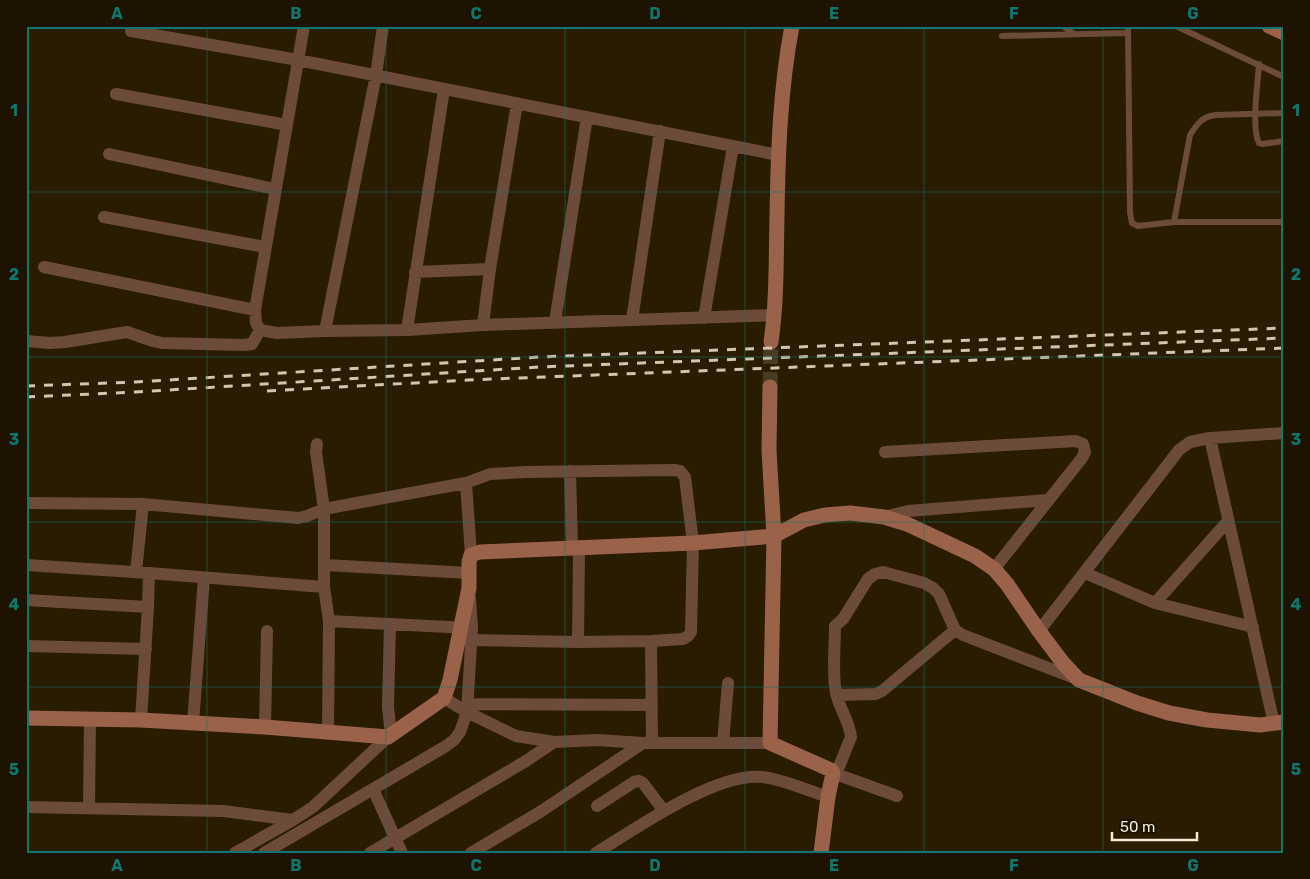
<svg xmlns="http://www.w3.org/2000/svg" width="1310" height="879" viewBox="0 0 1310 879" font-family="Rubik,sans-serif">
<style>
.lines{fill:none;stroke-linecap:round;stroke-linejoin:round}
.secondary-tunnel{stroke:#473b21;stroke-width:15;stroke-dasharray:15 8;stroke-linecap:butt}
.lane{stroke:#6d4b3a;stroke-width:6}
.street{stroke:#6d4b3a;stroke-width:12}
.secondary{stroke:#9a6349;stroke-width:15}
.rail{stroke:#d0c6b3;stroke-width:3;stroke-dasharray:9 9;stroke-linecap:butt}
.grid{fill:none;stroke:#0f766e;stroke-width:1;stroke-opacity:0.55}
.neatline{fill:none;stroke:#0f766e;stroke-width:2}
.grid-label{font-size:16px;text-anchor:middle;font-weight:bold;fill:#0f766e}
</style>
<rect width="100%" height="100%" fill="#291c00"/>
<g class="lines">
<path class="secondary-tunnel" d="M 770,387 L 771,342"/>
<path class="lane" d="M 1063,26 L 1074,34
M 1128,26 L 1130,213 L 1132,223 L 1138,226 L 1174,222 L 1284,222
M 1176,26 L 1284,77
M 1002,36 L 1127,33
M 1259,64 C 1258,82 1251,128 1259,143 L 1262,144 L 1284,141
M 1174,222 L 1190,135 C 1197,124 1202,117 1215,115 L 1284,113"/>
<path class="street" d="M 304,26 L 255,310 L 256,323 L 260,330 L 277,333 L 325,331 L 376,75 L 383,26
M 131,31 L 298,60 L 778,155
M 116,94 L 287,125
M 109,154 L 275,189
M 104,217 L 265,247
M 44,267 L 255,310
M 415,272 L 490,269
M 704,318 L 733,146
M 632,320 L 660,131
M 555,322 L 587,117
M 483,325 L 490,269 L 517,103
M 407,330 L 444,89
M 325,331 L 407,330 L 483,325 L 775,315
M 26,341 L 50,343 L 65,342 L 127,332 L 153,341 L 162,343 L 244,345 L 252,344 L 260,330
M 1210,438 L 1274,724
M 317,444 L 316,452 L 324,509 L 324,587 L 329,621 L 328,732
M 885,452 L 1076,441 L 1083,444 L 1085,452 L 1082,458 L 994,569
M 570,471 L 572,549
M 466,483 L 471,555
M 26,503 L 143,504 L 298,518 L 307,516 L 324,509 L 466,483 L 490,474 L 526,472 L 674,470 L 680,471 L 685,477 L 693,543 L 691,632 L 688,636 L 683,639 L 651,641 L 578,642 L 471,640
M 884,517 L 908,511 L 1047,500
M 26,565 L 149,573 L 324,587
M 325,565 L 469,573
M 136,572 L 143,504
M 1085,573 L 1155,603 L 1253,627
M 26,600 L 148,607 L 141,720
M 1155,603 L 1228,521
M 148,607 L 149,573
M 329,621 L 469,628
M 390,624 L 388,707 L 391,735
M 1039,631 L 1179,450 L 1190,442 L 1210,438 L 1284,433
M 651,641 L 652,743
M 578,642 L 579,549
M 26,646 L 146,649
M 837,695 L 876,694 L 882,691 L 955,630
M 444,698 L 467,712 L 516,736 L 554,742 L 597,740 L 643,743 L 770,743
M 468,704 L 652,705
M 193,723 L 204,578
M 265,727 L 267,631
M 723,743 L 728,683
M 833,773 L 897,796
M 836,774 L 851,737 C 850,722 839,708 836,693 C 832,671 835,648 835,626 L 843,619 L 868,579 L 875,574 L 883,572 L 924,583 L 933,588 L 939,594 L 955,630 L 963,635 L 1077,679
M 597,806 L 634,782 L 639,781 L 643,783 L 664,811
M 26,807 L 223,811 L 293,820
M 89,808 L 90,719
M 235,853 L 293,820 L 313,807 L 388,737
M 264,853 L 373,789
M 370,853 L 526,761 L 554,742
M 402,853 L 373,789 L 446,746 L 454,740 L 460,732 L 467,712 L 472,628 L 470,598
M 471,853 L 540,812 L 643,743
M 596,853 C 635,829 716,772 762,777 C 783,779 808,791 828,797"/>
<path class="secondary" d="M 1269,26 L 1284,33
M 771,342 C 777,300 776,258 777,216 C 778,153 780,89 792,26
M 770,387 L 769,450 L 774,536 L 770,743 L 831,770 L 833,773 L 828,797 L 821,853
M 26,718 L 141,720 L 265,727 L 388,737 L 444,698 L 450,680 L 469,588 L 469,562 L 471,555 L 480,552 L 693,543 L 774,536 L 804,520 L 825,515 L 850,513 L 884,517 L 907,524 L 975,556 L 994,569 L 1007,584 L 1039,631 L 1063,663 L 1079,680 L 1137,703 L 1169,713 L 1207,720 L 1260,725 L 1284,722"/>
<path class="rail" d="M 26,386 L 136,382 L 540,357 L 1284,328
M 267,391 L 468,380 L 1284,348
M 26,397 L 136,392 L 540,367 L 1284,338"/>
</g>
<path class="grid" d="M 207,26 L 207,853M 386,26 L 386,853M 565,26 L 565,853M 745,26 L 745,853M 924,26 L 924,853M 1103,26 L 1103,853M 26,192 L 1284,192M 26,357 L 1284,357M 26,522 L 1284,522M 26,687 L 1284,687"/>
<rect width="1310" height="879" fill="none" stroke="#1d1300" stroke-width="55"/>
<path d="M1112 832v8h85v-8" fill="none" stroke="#f4ebda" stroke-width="2.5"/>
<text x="1120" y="832" font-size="15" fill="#f4ebda" stroke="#1d1300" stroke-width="4" paint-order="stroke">50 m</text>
<rect x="28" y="28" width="1254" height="824" class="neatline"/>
<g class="grid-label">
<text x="117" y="19">A</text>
<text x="296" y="19">B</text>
<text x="476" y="19">C</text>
<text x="655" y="19">D</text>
<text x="834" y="19">E</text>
<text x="1014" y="19">F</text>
<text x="1193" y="19">G</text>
<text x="14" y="116">1</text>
<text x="1296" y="116">1</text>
<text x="14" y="280">2</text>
<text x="1296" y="280">2</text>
<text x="14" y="445">3</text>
<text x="1296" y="445">3</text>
<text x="14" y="610">4</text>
<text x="1296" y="610">4</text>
<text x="14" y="775">5</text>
<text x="1296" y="775">5</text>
<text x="117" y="871">A</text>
<text x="296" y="871">B</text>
<text x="476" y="871">C</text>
<text x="655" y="871">D</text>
<text x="834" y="871">E</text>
<text x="1014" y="871">F</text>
<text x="1193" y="871">G</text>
</g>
</svg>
